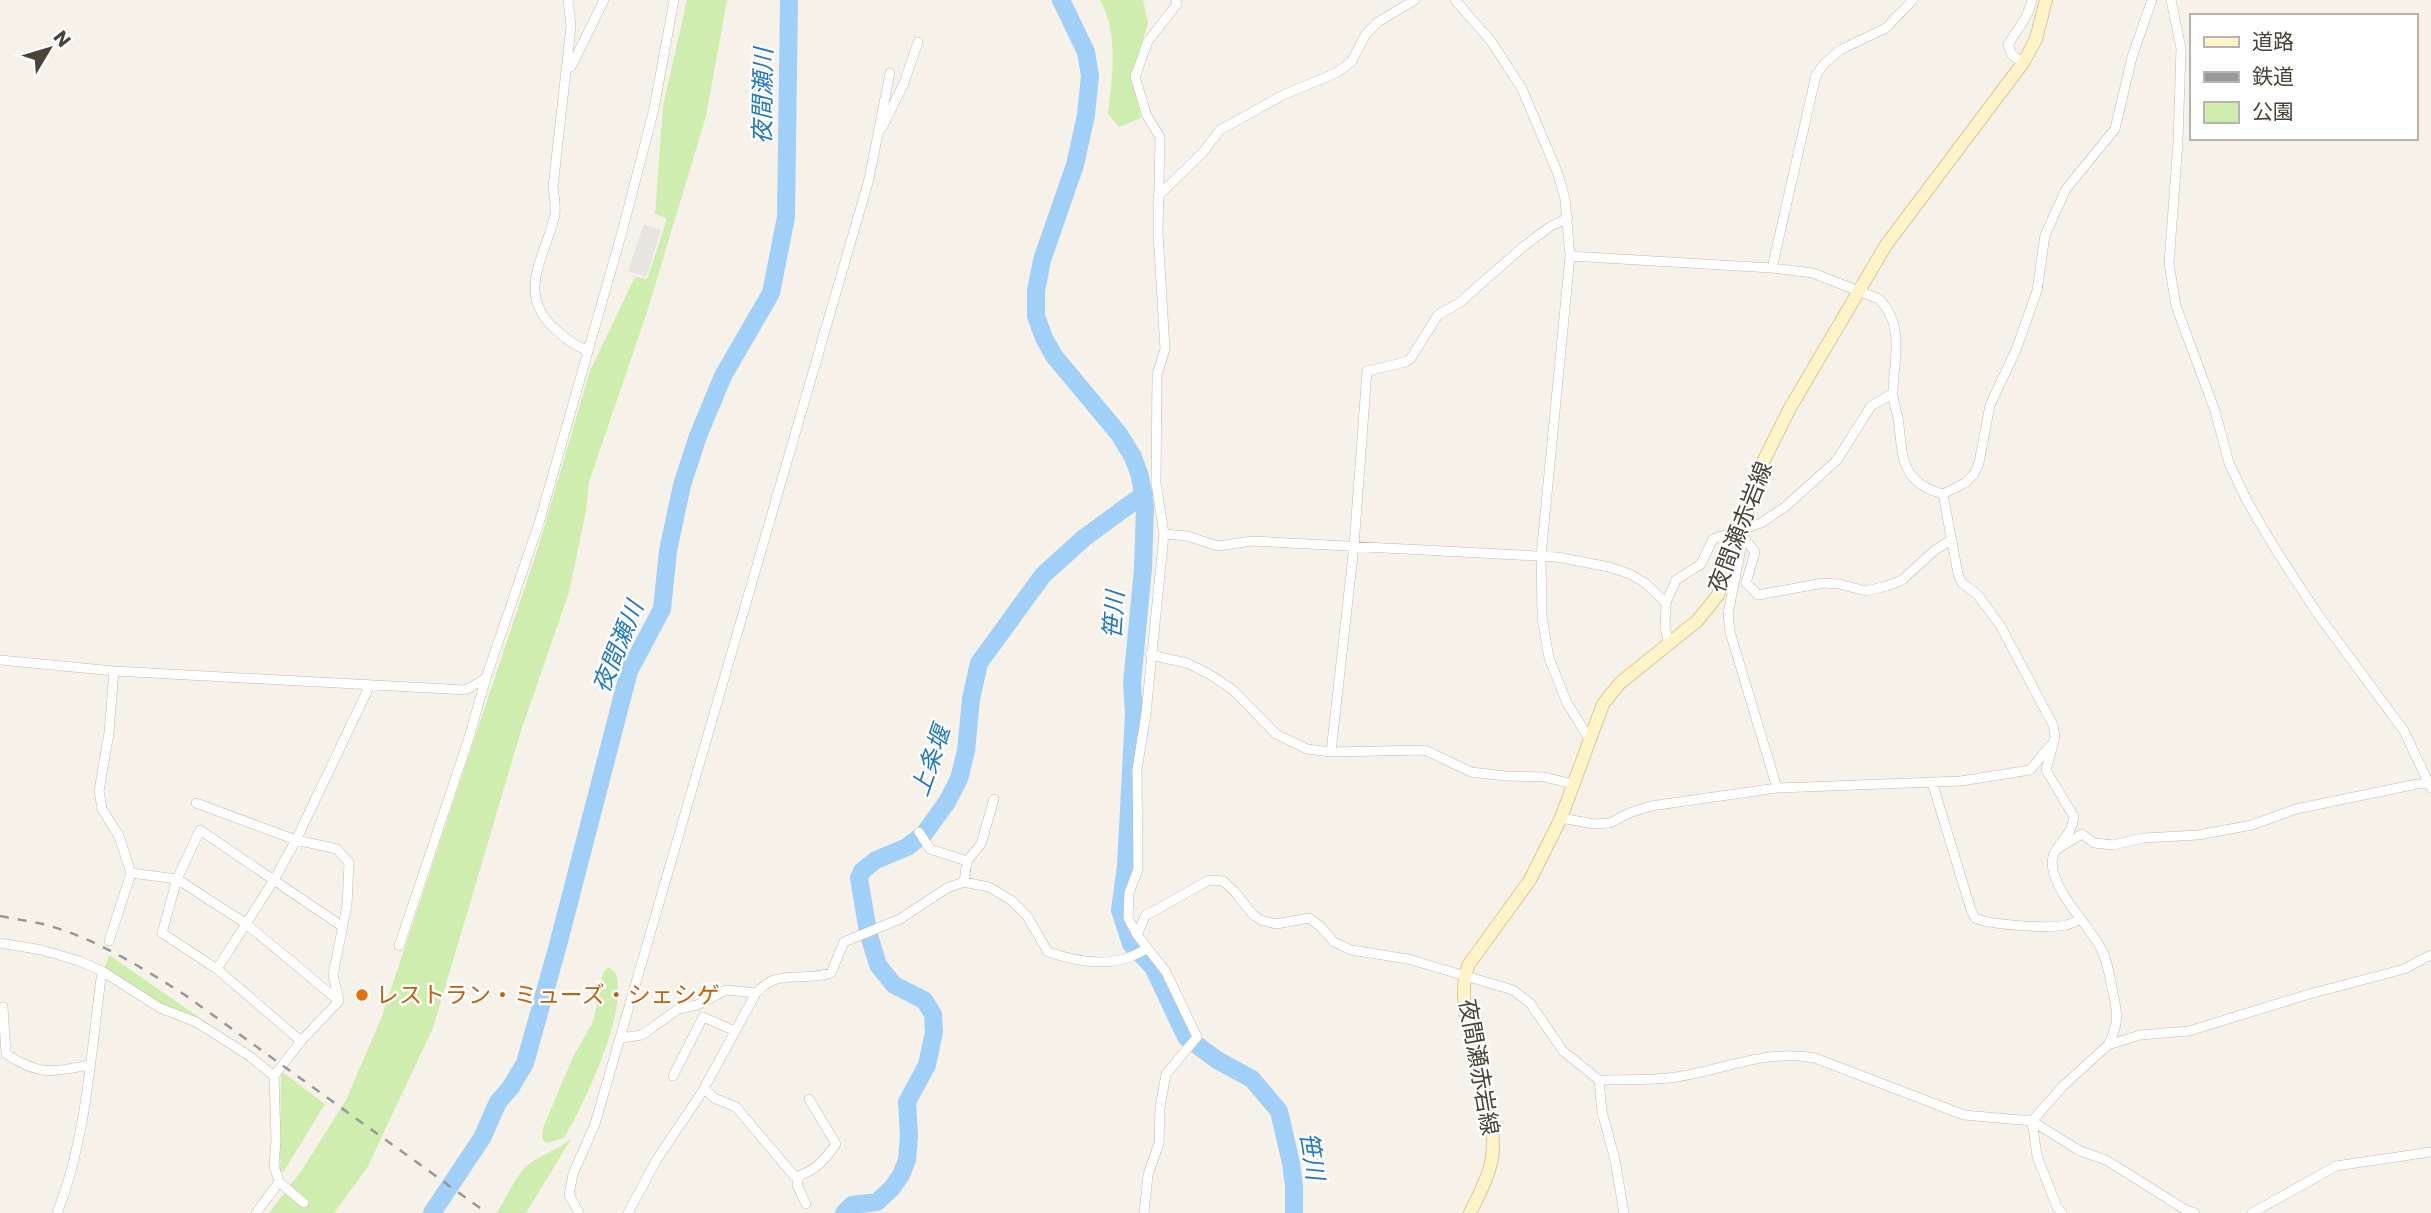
<svg xmlns="http://www.w3.org/2000/svg" width="2431" height="1213" viewBox="0 0 2431 1213" font-family="Poppins,'Noto Sans JP',sans-serif">
<style>
.green{fill:#ceedae}
.parking{fill:#e7e5e1}
.lines{fill:none;stroke-linecap:round;stroke-linejoin:round}
.river{stroke:#a0d0f7;stroke-width:18}
.street-casing{stroke:#c2bbaa;stroke-width:10}
.secondary-casing{stroke:#daca94;stroke-width:14}
.street{stroke:#fff;stroke-width:9}
.secondary{stroke:#fff4c9;stroke-width:12}
.rail{stroke:#989898;stroke-width:2.5;stroke-dasharray:9 9;stroke-linecap:butt}
.food-dot{fill:#e8710a;stroke:#fff;stroke-width:2.5}
.labels{text-anchor:middle;stroke-width:5;stroke-linejoin:round;paint-order:stroke}
.street-label{font-size:23px;fill:#4a4336;stroke:#fff}
.food-label{font-size:23px;fill:#c56008;stroke:#fff;text-anchor:start}
.water-label{font-size:24px;font-style:italic;fill:#2478c1;stroke:#fff}
</style>
<rect width="100%" height="100%" fill="#f6f2e9"/>
<path class="green" d="M 687,0 L 727,0 L 706,116 L 647,312 L 589,482 L 586,511 L 569,592 L 520,734 L 433,1028 L 367,1168 L 334,1213 L 269,1213 L 302,1170 L 346,1100 L 381,1019 L 538,548 L 590,371 L 635,277 L 647,279 L 667,219 L 655,214 L 663,106 Z
M 1100,0 L 1143,0 L 1148,23 L 1132,73 L 1141,118 L 1119,127 L 1108,114 C 1112,79 1119,32 1100,0 Z
M 109,955 L 271,1067 L 269,1068 L 104,971 Z
M 608,967 L 615,972 C 631,1006 583,1107 564,1138 L 546,1143 L 542,1139 L 543,1128 L 573,1057 L 593,1022 L 603,973 Z
M 281,1071 L 325,1104 L 284,1171 L 280,1172 Z
M 571,1139 L 526,1213 L 497,1213 C 507,1197 516,1173 532,1162 C 545,1153 557,1150 571,1139 Z"/>
<path class="parking" d="M 644,224 L 661,230 L 646,277 L 628,271 Z"/>
<g class="lines">
<path class="river" d="M 1061,0 L 1086,52 L 1090,76 L 1086,115 L 1075,165 L 1042,260 L 1036,291 L 1036,316 L 1044,338 L 1054,356 L 1119,434 L 1133,457 L 1140,476 L 1145,507 L 1143,569 L 1132,683 L 1134,713 L 1126,866 L 1120,910 L 1131,944 L 1153,967 L 1186,1037 L 1217,1060 L 1252,1079 L 1279,1111 L 1291,1163 L 1294,1186 L 1294,1213
M 432,1213 L 482,1138 L 498,1102 L 511,1087 L 525,1063 L 558,945 L 629,671 L 662,609 L 668,551 L 682,485 L 698,436 L 723,376 L 771,293 L 786,217 L 789,0
M 844,1213 L 852,1205 L 877,1202 L 892,1188 L 901,1175 L 907,1160 L 909,1136 L 907,1102 L 927,1065 L 934,1032 L 933,1014 L 924,1000 L 894,985 L 878,965 L 868,932 L 859,878 L 862,871 L 876,860 L 907,847 L 924,834 L 947,802 L 959,779 L 966,751 L 971,699 L 979,663 L 1043,575 L 1084,538 L 1144,494"/>
<g class="street-casing">
<path id="street" d="M 568,0 L 571,26 L 553,187 C 554,196 556,206 555,214 C 546,257 514,293 556,330 C 565,338 576,347 588,350
M 1455,0 L 1491,41 L 1522,89 L 1558,174 L 1565,199 L 1570,256 L 1541,556 L 1542,617 L 1549,658 L 1567,703 L 1590,740
M 2171,0 L 2181,48 L 2178,142 L 2169,264 L 2176,306 L 2215,411 L 2229,463 L 2247,501 L 2274,547 L 2317,613 L 2404,731 L 2431,788
M 2023,63 L 2012,55 L 2008,45 C 2017,29 2028,18 2032,0
M 571,67 L 604,0
M 882,128 L 904,83 L 918,42
M 1158,196 L 1203,152 L 1220,130 L 1283,95 L 1336,73 L 1351,62 L 1366,34 L 1378,22 L 1415,0
M 1570,256 L 1772,268 L 1813,273 L 1879,299 C 1905,325 1894,358 1893,391 C 1892,400 1896,409 1898,417 C 1903,453 1898,482 1943,494 L 1965,483 L 1974,474 L 1979,463 L 1990,405 L 2016,350 L 2037,291 L 2045,235 L 2066,189 L 2115,129 L 2132,57 L 2152,0
M 1772,268 L 1816,75 L 1825,63 L 1840,50 L 1886,28 L 1913,0
M 1943,494 L 1958,574 L 1962,583 L 1977,594 L 2000,625 L 2053,725 L 2055,737 L 2046,770 L 2074,817 C 2072,841 2045,846 2054,874 C 2063,902 2086,922 2100,947 C 2108,961 2110,978 2113,993 C 2118,1014 2119,1024 2108,1045 L 2063,1086 L 2032,1121
M 1164,534 L 1187,536 L 1218,546 L 1252,541 L 1557,557 L 1609,567 L 1630,574 L 1645,583 L 1666,603
M 1743,538 L 1728,614 L 1730,632 L 1777,788
M 1745,539 L 1755,552 L 1746,583 L 1758,595 L 1823,583 L 1839,584 L 1866,591 L 1887,586 L 1902,580 L 1935,550 L 1951,540
M 1669,644 L 1665,627 L 1666,603 L 1676,580 L 1701,564 L 1713,539 L 1761,523 L 1785,507 L 1837,460 L 1871,406 L 1892,394
M 1150,655 L 1187,663 L 1209,674 L 1233,690 L 1276,734 L 1307,749 L 1331,752 L 1425,750 L 1471,772 L 1505,776 L 1544,777 L 1573,784
M 0,660 L 114,671 L 466,690 L 486,678 L 539,523 L 622,232 L 654,109 L 674,0
M 1331,752 L 1354,546 L 1367,371 L 1406,362 L 1411,358 L 1438,315 L 1459,303 L 1524,246 L 1551,226 L 1568,218
M 1932,782 L 1971,910 L 1975,918 C 1990,925 2049,929 2066,925 C 2071,924 2076,921 2081,919
M 196,803 L 296,840 L 337,849 L 349,863 L 347,905 L 333,975 L 339,1001 L 301,1041 L 274,1076 L 276,1140 L 274,1166 L 279,1182 L 304,1203
M 1561,818 L 1594,824 L 1610,823 L 1629,813 L 1651,806 L 1777,788 L 1961,781 L 2030,770 L 2050,746
M 919,832 L 930,849 L 967,861 L 964,882
M 2059,848 L 2082,834 L 2094,843 L 2113,845 L 2143,838 L 2198,835 L 2252,825 L 2296,809 L 2417,784 L 2427,784
M 967,861 L 981,844 L 994,799
M 131,873 L 177,879 L 245,923 L 339,1001
M 1137,935 L 1145,916 L 1209,880 L 1223,881 L 1235,892 L 1253,915 L 1261,920 L 1276,924 L 1309,918 L 1321,927 L 1334,942 L 1351,950 L 1408,959 L 1513,990 L 1530,1003 L 1563,1051 L 1599,1080 C 1624,1079 1651,1081 1676,1077 C 1725,1070 1763,1049 1815,1058 L 1964,1115 L 2032,1121 L 2080,1151 L 2106,1160 L 2186,1210 L 2195,1213
M 109,941 L 131,873 L 119,836 L 102,809 L 99,791 L 109,733 L 114,671
M 0,943 L 42,950 L 79,961 L 102,971 L 160,1008 L 196,1022 L 248,1055 L 274,1076
M 399,946 L 468,741 L 486,678
M 217,969 L 274,880 L 296,840 L 370,685
M 3,1007 L 6,1054 C 40,1076 51,1072 89,1065
M 620,1038 L 642,1035 L 678,1009 L 697,1005 L 726,990 L 756,993
M 301,1041 L 217,969 L 162,933 L 177,879 L 200,830 L 343,927
M 2108,1045 L 2140,1035 L 2189,1031 L 2306,995 L 2404,969 L 2431,955
M 673,1076 L 703,1017 L 735,1031
M 1599,1080 L 1602,1112 L 1615,1160 L 1624,1213
M 704,1088 L 714,1098 L 736,1107 L 795,1177 C 815,1171 824,1161 836,1144 L 809,1099
M 2032,1121 L 2037,1156 L 2057,1207 L 2062,1213
M 799,1176 L 797,1185 L 806,1204
M 57,1213 C 87,1138 91,1050 102,971
M 256,1213 L 279,1182
M 579,1213 L 569,1195 L 573,1174 L 595,1124 L 869,179 L 890,73
M 628,1213 L 657,1159 L 702,1092 L 756,993 C 760,990 764,985 769,982 C 788,973 811,980 831,973 L 844,942 L 900,919 L 947,888 L 964,882 L 989,887 L 1011,900 L 1027,916 L 1048,952 C 1081,963 1117,969 1147,948
M 1144,1213 L 1148,1175 L 1159,1143 L 1160,1107 L 1166,1074 L 1197,1037 L 1166,972 L 1137,935 L 1128,918 L 1129,893 L 1138,869 L 1137,770 L 1146,713 L 1164,534 L 1156,483 L 1157,375 L 1165,349 L 1158,233 L 1160,137 L 1147,116 L 1135,77 L 1148,41 L 1177,4 L 1176,0
M 2252,1213 L 2336,1166 L 2431,1152"/>
</g>
<g class="secondary-casing">
<path id="secondary" d="M 1470,1213 C 1480,1192 1493,1170 1493,1146 C 1494,1097 1449,1008 1469,964 L 1530,880 L 1561,818 L 1603,704 L 1620,683 L 1697,621 L 1718,595 L 1761,466 L 1790,408 L 1886,245 L 2023,63 L 2036,39 L 2046,0"/>
</g>
<use href="#street" class="street"/>
<use href="#secondary" class="secondary"/>
<path class="rail" d="M 0,916 C 14,919 29,921 43,924 C 95,938 141,967 185,995 L 487,1213"/>
</g>
<circle class="food-dot" cx="362" cy="995" r="7"/>
<g class="labels">
<g class="street-label">
<text transform="translate(1740 527) rotate(-69)" y="8">夜間瀬赤岩線</text>
<text transform="translate(1479 1067) rotate(80)" y="8">夜間瀬赤岩線</text>
</g>
<g class="food-label">
<text x="376" y="1003">レストラン・ミューズ・シェシゲ</text>
</g>
<g class="water-label">
<text transform="translate(763 96) rotate(-89)" y="8">夜間瀬川</text>
<text transform="translate(1114 615) rotate(-86)" y="8">笹川</text>
<text transform="translate(618 647) rotate(-68)" y="8">夜間瀬川</text>
<text transform="translate(931 761) rotate(-71)" y="8">上条堰</text>
<text transform="translate(1312 1156) rotate(81)" y="8">笹川</text>
</g>
</g>
<rect x="2190" y="14" width="228" height="126" fill="#ffffff" stroke="#b7b4af" stroke-width="2"/>
<rect x="2204" y="37" width="35" height="10" fill="#fff4c9" stroke="#b7b4af" stroke-width="2"/>
<text x="2252" y="49" font-size="21" fill="#4a4336">道路</text>
<rect x="2204" y="72" width="35" height="10" fill="#989898" stroke="#b7b4af" stroke-width="2"/>
<text x="2252" y="84" font-size="21" fill="#4a4336">鉄道</text>
<rect x="2204" y="102" width="35" height="21" fill="#ceedae" stroke="#b7b4af" stroke-width="2"/>
<text x="2252" y="119" font-size="21" fill="#4a4336">公園</text>
<g transform="translate(49 49) rotate(52)" stroke="#ffffff" stroke-width="5" paint-order="stroke">
<path d="M0-5L12 26L0 18L-12 26Z" fill="#4a4336"/>
<text y="-10" font-size="19" font-weight="bold" text-anchor="middle" fill="#4a4336">N</text>
</g>
</svg>
